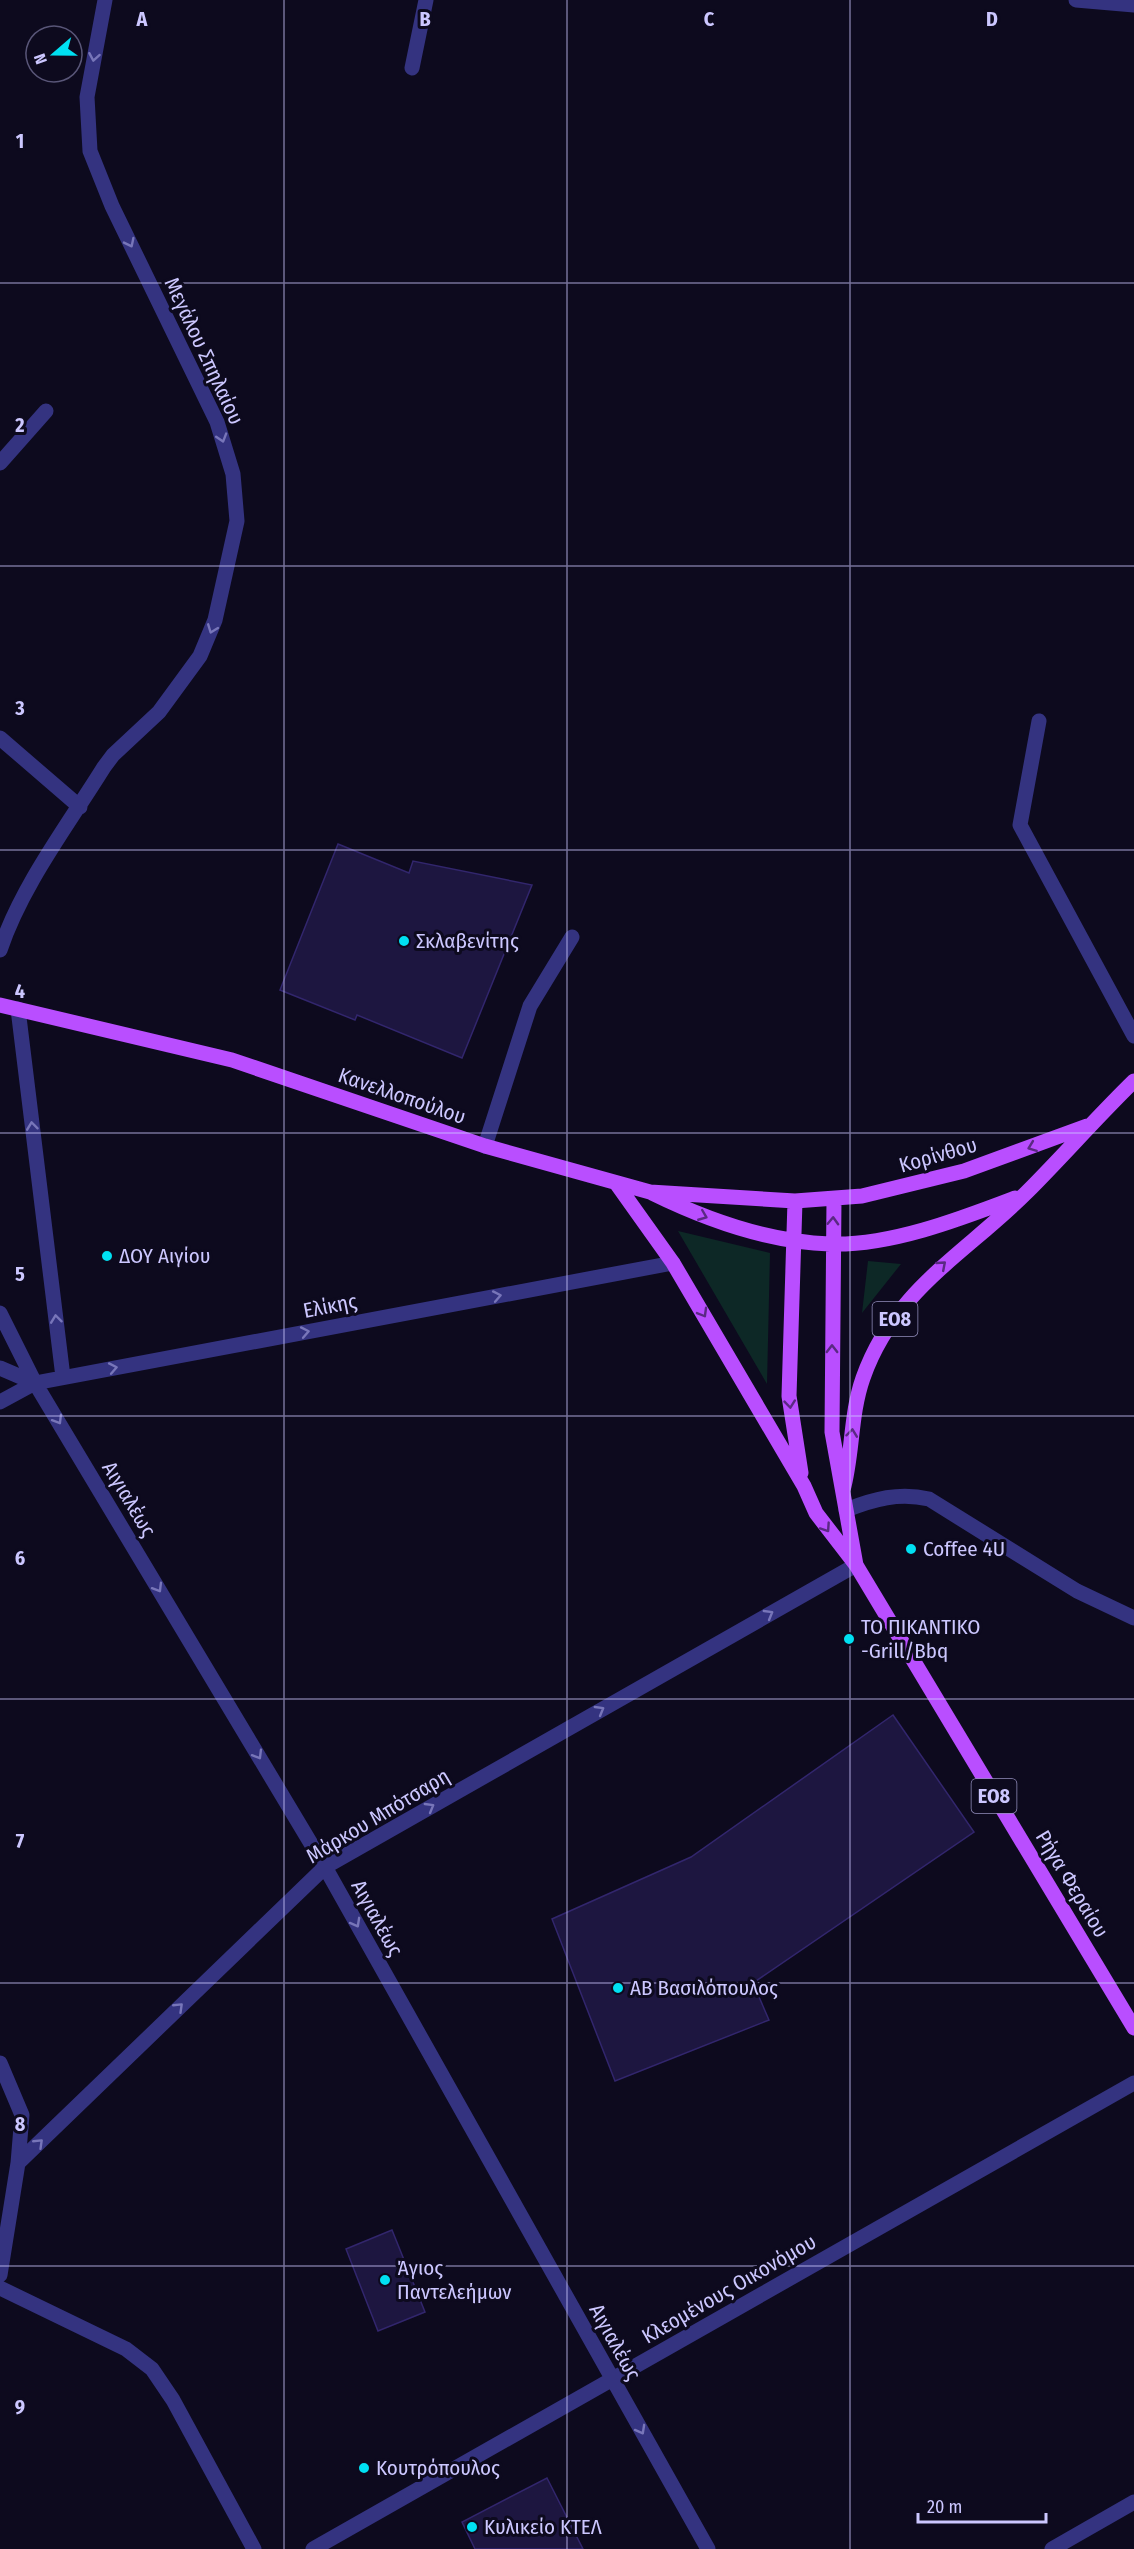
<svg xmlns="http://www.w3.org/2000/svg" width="1134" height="2549" viewBox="0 0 1134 2549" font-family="'Fira Sans Condensed',sans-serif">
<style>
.green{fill:#0d2826}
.building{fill:#1d1640;stroke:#32266d;stroke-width:1.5}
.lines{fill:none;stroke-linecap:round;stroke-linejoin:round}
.minor{stroke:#343380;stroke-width:15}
.major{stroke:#b94eff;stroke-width:15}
.oneway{stroke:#7876b9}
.oneway2{stroke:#5a2983}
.grid{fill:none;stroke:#ccc7ff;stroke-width:1.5;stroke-opacity:0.55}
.poi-dot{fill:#00e0f2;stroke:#0d0a1e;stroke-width:2}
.labels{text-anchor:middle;stroke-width:6;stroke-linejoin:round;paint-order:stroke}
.shield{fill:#0d0a1e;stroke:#938ebc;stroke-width:1.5}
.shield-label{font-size:20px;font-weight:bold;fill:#ccc7ff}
.street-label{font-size:21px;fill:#ccc7ff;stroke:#0d0a1e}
.poi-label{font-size:21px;fill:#ccc7ff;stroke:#0d0a1e;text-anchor:start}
.grid-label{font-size:20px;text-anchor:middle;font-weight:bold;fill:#ccc7ff;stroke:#0d0a1e;stroke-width:6;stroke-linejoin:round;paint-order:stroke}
</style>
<rect width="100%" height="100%" fill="#0d0a1e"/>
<path class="green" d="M 678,1231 L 770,1253 L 767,1384 Z
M 868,1261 L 901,1264 L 862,1313 Z"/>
<path class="building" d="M 338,844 L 409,873 L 413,861 L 532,885 L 462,1058 L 357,1015 L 355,1020 L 280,990 Z
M 893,1715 L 974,1832 L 753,1983 L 769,2020 L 615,2081 L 552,1919 L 691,1857 Z
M 392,2230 L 425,2312 L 378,2331 L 346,2249 Z
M 547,2478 L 583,2549 L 475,2549 L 462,2522 Z"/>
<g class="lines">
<path class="minor" d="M 1076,0 L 1134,5
M 412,68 L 426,0
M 0,463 L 46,411
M 1039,721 L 1020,825 L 1134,1036
M 0,738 L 80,807
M 0,950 C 22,885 68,825 104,767 L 113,755 L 159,712 L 200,656 L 215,620 L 237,521 L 233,474 L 217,422 L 112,206 L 90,151 L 87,97 L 105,0
M 18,1009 L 63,1377
M 485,1146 L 530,1006 L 572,937
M 0,1313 L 35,1383 L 325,1867 L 708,2549
M 0,1368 L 35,1383
M 0,1402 L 35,1383 L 673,1263
M 846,1510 C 874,1499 899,1492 929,1499 L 1077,1591 L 1134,1618
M 0,2063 L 22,2115 L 18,2163
M 0,2275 L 18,2163 L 325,1867 L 856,1565
M 0,2288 L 126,2349 L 152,2369 L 173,2400 L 254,2549
M 313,2549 L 1134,2083
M 1052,2549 L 1134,2502"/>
<path class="major" d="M 0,1005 L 232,1060 L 485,1146 L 650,1192 L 795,1201 L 862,1196 L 964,1171 L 1087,1126
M 616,1183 L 673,1263 L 804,1486 L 816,1513 L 856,1565 L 1134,2028
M 652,1193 C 707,1220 768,1242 830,1244 C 890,1246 960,1219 1015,1198
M 834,1199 L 832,1432 L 856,1565
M 795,1201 L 789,1396 L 801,1473
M 843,1490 C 853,1454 850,1415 863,1378 C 894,1290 965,1254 1027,1192 C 1063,1156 1097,1117 1134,1081"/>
</g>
<defs><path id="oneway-chevron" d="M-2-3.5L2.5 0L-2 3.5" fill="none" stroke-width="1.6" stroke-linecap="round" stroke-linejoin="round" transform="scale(1.5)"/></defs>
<g class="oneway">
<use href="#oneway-chevron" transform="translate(94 57) rotate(100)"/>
<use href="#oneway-chevron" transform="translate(130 243) rotate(64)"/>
<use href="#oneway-chevron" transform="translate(222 438) rotate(73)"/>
<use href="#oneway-chevron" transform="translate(212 629) rotate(111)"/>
<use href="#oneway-chevron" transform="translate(32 1126) rotate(-97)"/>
<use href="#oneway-chevron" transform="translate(497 1296) rotate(-11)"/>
<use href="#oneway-chevron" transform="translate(56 1319) rotate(-97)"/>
<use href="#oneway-chevron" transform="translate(305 1332) rotate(-11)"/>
<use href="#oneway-chevron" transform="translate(113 1368) rotate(-11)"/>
<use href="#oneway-chevron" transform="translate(58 1420) rotate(59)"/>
<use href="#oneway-chevron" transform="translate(158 1588) rotate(59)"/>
<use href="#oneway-chevron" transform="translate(769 1614) rotate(-30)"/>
<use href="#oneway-chevron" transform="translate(600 1710) rotate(-30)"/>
<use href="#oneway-chevron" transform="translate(258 1755) rotate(59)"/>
<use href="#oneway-chevron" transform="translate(430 1807) rotate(-30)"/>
<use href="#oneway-chevron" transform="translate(356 1923) rotate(61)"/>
<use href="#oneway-chevron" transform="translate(179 2007) rotate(-44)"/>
<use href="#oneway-chevron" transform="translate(39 2143) rotate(-44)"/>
<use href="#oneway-chevron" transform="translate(641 2430) rotate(61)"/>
</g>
<g class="oneway2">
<use href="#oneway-chevron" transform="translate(1032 1147) rotate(159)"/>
<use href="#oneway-chevron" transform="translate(703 1216) rotate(22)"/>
<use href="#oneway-chevron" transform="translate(833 1221) rotate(-88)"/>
<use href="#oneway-chevron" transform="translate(942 1265) rotate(-41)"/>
<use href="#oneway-chevron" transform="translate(703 1313) rotate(60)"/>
<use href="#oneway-chevron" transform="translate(832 1349) rotate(-90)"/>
<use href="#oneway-chevron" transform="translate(790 1404) rotate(84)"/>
<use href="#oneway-chevron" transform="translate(852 1433) rotate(-83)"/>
<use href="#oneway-chevron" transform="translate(826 1528) rotate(56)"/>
</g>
<path class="grid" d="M 284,0 L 284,2549M 567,0 L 567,2549M 850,0 L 850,2549M 0,283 L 1134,283M 0,566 L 1134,566M 0,850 L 1134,850M 0,1133 L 1134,1133M 0,1416 L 1134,1416M 0,1699 L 1134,1699M 0,1983 L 1134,1983M 0,2266 L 1134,2266"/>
<g class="poi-dot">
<circle cx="404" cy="941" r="6"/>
<circle cx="107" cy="1256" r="6"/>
<circle cx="911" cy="1549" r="6"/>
<circle cx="849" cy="1639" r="6"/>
<circle cx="618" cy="1988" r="6"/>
<circle cx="385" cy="2280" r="6"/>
<circle cx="364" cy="2468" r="6"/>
<circle cx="472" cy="2527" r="6"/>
</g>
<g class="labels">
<g class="shield">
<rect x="872.5" y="1302" width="45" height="34" rx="4.5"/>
<rect x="971.5" y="1779" width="45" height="34" rx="4.5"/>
</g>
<g class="shield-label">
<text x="895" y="1326">ΕΟ8</text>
<text x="994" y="1803">ΕΟ8</text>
</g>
<g class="street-label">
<text transform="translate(204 351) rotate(65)" y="7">Μεγάλου Σπηλαίου</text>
<text transform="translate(402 1096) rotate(19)" y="7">Κανελλοπούλου</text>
<text transform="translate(938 1155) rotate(-16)" y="7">Κορίνθου</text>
<text transform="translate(330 1306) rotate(-11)" y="7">Ελίκης</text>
<text transform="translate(129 1499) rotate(59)" y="7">Αιγιαλέως</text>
<text transform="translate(378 1816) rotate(-31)" y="7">Μάρκου Μπότσαρη</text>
<text transform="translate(1072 1884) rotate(59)" y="7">Ρήγα Φεραίου</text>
<text transform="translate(377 1918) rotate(61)" y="7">Αιγιαλέως</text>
<text transform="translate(729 2289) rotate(-30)" y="7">Κλεομένους Οικονόμου</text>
<text transform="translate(615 2342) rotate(61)" y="7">Αιγιαλέως</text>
</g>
<g class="poi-label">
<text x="416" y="948">Σκλαβενίτης</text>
<text x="119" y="1263">ΔΟΥ Αιγίου</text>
<text x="923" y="1556">Coffee 4U</text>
<text x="861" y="1634">ΤΟ ΠΙΚΑΝΤΙΚΟ<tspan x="861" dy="24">-Grill/Bbq</tspan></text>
<text x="630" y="1995">ΑΒ Βασιλόπουλος</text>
<text x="397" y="2275">Άγιος<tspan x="397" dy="24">Παντελεήμων</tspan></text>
<text x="376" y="2475">Κουτρόπουλος</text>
<text x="484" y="2534">Κυλικείο ΚΤΕΛ</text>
</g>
</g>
<g class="grid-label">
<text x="142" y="26">A</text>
<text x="425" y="26">B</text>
<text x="709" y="26">C</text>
<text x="992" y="26">D</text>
<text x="20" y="148">1</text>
<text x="20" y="432">2</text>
<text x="20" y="715">3</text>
<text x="20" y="998">4</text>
<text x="20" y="1281">5</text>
<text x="20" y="1565">6</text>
<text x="20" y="1848">7</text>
<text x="20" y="2131">8</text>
<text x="20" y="2414">9</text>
</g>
<g transform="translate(54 54) rotate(250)"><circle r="28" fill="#0d0a1e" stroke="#595678" stroke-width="1.5"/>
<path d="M0-4.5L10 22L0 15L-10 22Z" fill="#00e0f2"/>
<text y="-9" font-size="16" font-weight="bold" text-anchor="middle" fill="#ccc7ff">N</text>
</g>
<path d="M918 2513v9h128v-9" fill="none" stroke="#ccc7ff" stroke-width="3"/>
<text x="927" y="2513" font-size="18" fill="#ccc7ff" stroke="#0d0a1e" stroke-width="4.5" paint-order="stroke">20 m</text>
</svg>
